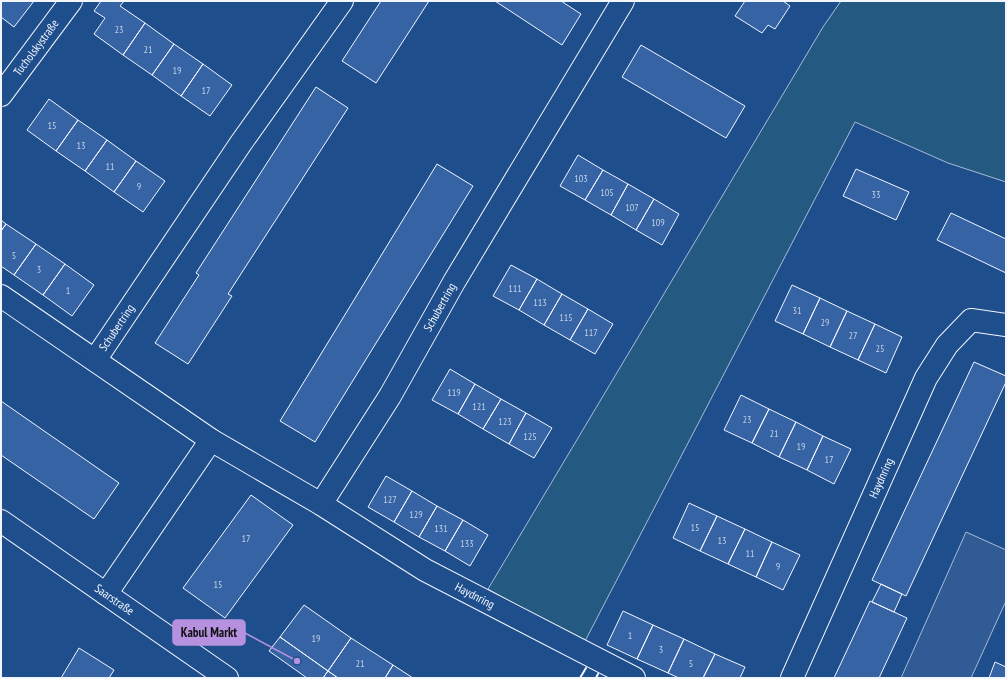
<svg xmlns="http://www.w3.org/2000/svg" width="1007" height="679" viewBox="0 0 1007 679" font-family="'PT Sans Narrow',sans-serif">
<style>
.green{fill:#245a82;stroke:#a8bbd7}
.parking{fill:#305b95;stroke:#a8bbd7}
.building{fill:#3563a3;stroke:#f2f6ff}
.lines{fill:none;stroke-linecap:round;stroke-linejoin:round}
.minor-casing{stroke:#f2f6ff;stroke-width:24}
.minor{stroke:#1f4e8c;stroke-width:22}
.wall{stroke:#f2f6ff;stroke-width:2}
.labels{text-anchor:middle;stroke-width:3;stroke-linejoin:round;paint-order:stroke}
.number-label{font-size:10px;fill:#c3d1e8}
.street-label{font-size:12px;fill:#f2f6ff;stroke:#1f4e8c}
.leader{fill:none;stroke:#b691df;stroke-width:1.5}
.callout-dot{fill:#b691df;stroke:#1f4e8c;stroke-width:1.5}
.callout{fill:#b691df;stroke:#b691df;stroke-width:1.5}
.callout-label{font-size:13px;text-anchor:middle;font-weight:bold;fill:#111}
</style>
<rect width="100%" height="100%" fill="#1f4e8c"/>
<path class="green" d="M 841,1 L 1006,1 L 1006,182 L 948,163 L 855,122 L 584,643 L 488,589 L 823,27 Z"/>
<path class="parking" d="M 966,532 L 1006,550 L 1006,601 L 971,678 L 901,678 Z"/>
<path class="building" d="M 1,1 L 34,1 L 14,27 L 1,17 Z
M 101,1 L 124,1 L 120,6 L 145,23 L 123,55 L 94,34 L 105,18 L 94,11 Z
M 381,1 L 429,1 L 376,83 L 342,61 Z
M 495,1 L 561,1 L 581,14 L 562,45 Z
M 745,1 L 783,1 L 790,6 L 775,29 L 768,25 L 762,33 L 735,16 Z
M 145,23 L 174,44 L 152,75 L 123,55 Z
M 174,44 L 203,64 L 181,96 L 152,75 Z
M 641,45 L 745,106 L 726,138 L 622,77 Z
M 203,64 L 232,85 L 210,116 L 181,96 Z
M 316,87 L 348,108 L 228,294 L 232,296 L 188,364 L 155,343 L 199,275 L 196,273 Z
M 49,99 L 78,120 L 56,151 L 27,130 Z
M 78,120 L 107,140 L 85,171 L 56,151 Z
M 107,140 L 136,161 L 114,192 L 85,171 Z
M 578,155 L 603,170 L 585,200 L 560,186 Z
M 136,161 L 165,181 L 143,212 L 114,192 Z
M 437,164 L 473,186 L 315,442 L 280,421 Z
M 856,169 L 909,192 L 896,220 L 843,196 Z
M 603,170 L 628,184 L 611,215 L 585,200 Z
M 628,184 L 654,199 L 636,230 L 611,215 Z
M 654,199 L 679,214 L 662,245 L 636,230 Z
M 951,213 L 1006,239 L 1006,273 L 937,240 Z
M 1,220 L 6,224 L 1,231 Z
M 6,224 L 36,244 L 14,275 L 1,266 L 1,231 Z
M 36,244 L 65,264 L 43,295 L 14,275 Z
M 65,264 L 94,285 L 72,316 L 43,295 Z
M 511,265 L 537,279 L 519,310 L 493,296 Z
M 537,279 L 562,294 L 544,325 L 519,310 Z
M 792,285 L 820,298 L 803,334 L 775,321 Z
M 562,294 L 588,309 L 570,340 L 544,325 Z
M 820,298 L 847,311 L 830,347 L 803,334 Z
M 588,309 L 613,324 L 595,354 L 570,340 Z
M 847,311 L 875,324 L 858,360 L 830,347 Z
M 875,324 L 902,337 L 886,373 L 858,360 Z
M 974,362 L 1006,376 L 1006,382 L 906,596 L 872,580 Z
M 450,369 L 475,384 L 458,414 L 432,400 Z
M 475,384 L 501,399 L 483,429 L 458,414 Z
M 741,395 L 769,409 L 752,443 L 724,430 Z
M 501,399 L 526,413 L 509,444 L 483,429 Z
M 1,401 L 119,483 L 94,519 L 1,455 Z
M 769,409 L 796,422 L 779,457 L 752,443 Z
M 526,413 L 552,428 L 534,458 L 509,444 Z
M 796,422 L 823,436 L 807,470 L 779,457 Z
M 823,436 L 851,449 L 834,484 L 807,470 Z
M 386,476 L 412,491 L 394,522 L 368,507 Z
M 412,491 L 437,506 L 419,537 L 394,522 Z
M 251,495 L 293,525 L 225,618 L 183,588 Z
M 689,503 L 717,516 L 700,551 L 673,538 Z
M 437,506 L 463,520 L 445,551 L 419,537 Z
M 717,516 L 745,529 L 728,564 L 700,551 Z
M 463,520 L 488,535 L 470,566 L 445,551 Z
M 745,529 L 772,542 L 756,577 L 728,564 Z
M 772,542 L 800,555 L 783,590 L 756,577 Z
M 881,584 L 902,594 L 894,612 L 872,602 Z
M 870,601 L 907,618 L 879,678 L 834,678 Z
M 304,605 L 351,638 L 328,671 L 280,637 Z
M 623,611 L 653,625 L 637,659 L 607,645 Z
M 653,625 L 684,639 L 668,673 L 637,659 Z
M 280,637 L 328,671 L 323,678 L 307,678 L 269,651 Z
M 351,638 L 393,665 L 385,678 L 338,678 L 328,671 Z
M 684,639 L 715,654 L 703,678 L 679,678 L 668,673 Z
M 79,648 L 114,670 L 109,678 L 61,678 Z
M 715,654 L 745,667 L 740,678 L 703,678 Z
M 995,662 L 1006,667 L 1006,678 L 989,678 Z
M 393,665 L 413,678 L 385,678 Z
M 328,671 L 338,678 L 323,678 Z"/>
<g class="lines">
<g class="minor-casing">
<g id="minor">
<path id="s1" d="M 1,95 L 71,1"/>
<path id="s2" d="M 1,296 L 211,440 L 321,504 L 425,570 L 634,678"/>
<path id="s3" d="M 95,360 L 241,143 L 342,1"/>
<path id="s4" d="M 321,504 L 390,396 L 454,282 L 623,1"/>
<path id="s5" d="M 1,521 L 227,678"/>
<path d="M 106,594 L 211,440"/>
<path id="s6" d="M 792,678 L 926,378 L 947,345 L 971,320 L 1006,325"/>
</g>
</g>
<use href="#minor" class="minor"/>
<path class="wall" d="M 580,678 L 586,668
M 596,678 L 598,674"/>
</g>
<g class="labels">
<g class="number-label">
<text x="119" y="33">23</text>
<text x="148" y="53">21</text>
<text x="177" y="74">19</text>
<text x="206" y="94">17</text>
<text x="52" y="129">15</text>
<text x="81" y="149">13</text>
<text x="110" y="170">11</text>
<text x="581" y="182">103</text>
<text x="139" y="190">9</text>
<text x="607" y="196">105</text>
<text x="876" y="198">33</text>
<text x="632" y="211">107</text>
<text x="658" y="226">109</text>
<text x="14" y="259">5</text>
<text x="39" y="273">3</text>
<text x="515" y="292">111</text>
<text x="68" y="294">1</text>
<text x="540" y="306">113</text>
<text x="797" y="314">31</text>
<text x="566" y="321">115</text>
<text x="825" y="326">29</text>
<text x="591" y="336">117</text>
<text x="853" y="339">27</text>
<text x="880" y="352">25</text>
<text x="454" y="396">119</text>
<text x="479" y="410">121</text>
<text x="747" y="423">23</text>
<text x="505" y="425">123</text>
<text x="774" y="437">21</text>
<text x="530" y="440">125</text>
<text x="801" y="450">19</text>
<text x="829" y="463">17</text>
<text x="390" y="503">127</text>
<text x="416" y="518">129</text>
<text x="695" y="531">15</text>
<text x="441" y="532">131</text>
<text x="246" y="542">17</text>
<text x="722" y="544">13</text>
<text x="467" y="547">133</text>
<text x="750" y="557">11</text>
<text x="778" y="570">9</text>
<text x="218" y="588">15</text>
<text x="630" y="639">1</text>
<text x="316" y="642">19</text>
<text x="661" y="653">3</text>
<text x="360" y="667">21</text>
<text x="691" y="667">5</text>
</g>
<g class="street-label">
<text dy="4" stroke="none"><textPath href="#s1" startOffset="59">Tucholskystraße</textPath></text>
<text dy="4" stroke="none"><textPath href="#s4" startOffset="230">Schubertring</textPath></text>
<text dy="4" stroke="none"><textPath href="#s3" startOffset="39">Schubertring</textPath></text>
<text dy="4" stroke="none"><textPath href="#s6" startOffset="219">Haydnring</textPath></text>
<text dy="4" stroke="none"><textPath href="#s2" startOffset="561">Haydnring</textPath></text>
<text dy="4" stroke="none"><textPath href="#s5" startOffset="138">Saarstraße</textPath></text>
</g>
</g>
<path class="leader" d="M297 661L245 633"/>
<circle class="callout-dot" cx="297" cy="661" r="4"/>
<rect class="callout" x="173" y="620" width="72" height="25" rx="4"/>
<g class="callout-label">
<text x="209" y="637">Kabul Markt</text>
</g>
<rect width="1007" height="679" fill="none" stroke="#f2f6ff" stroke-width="4"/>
</svg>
